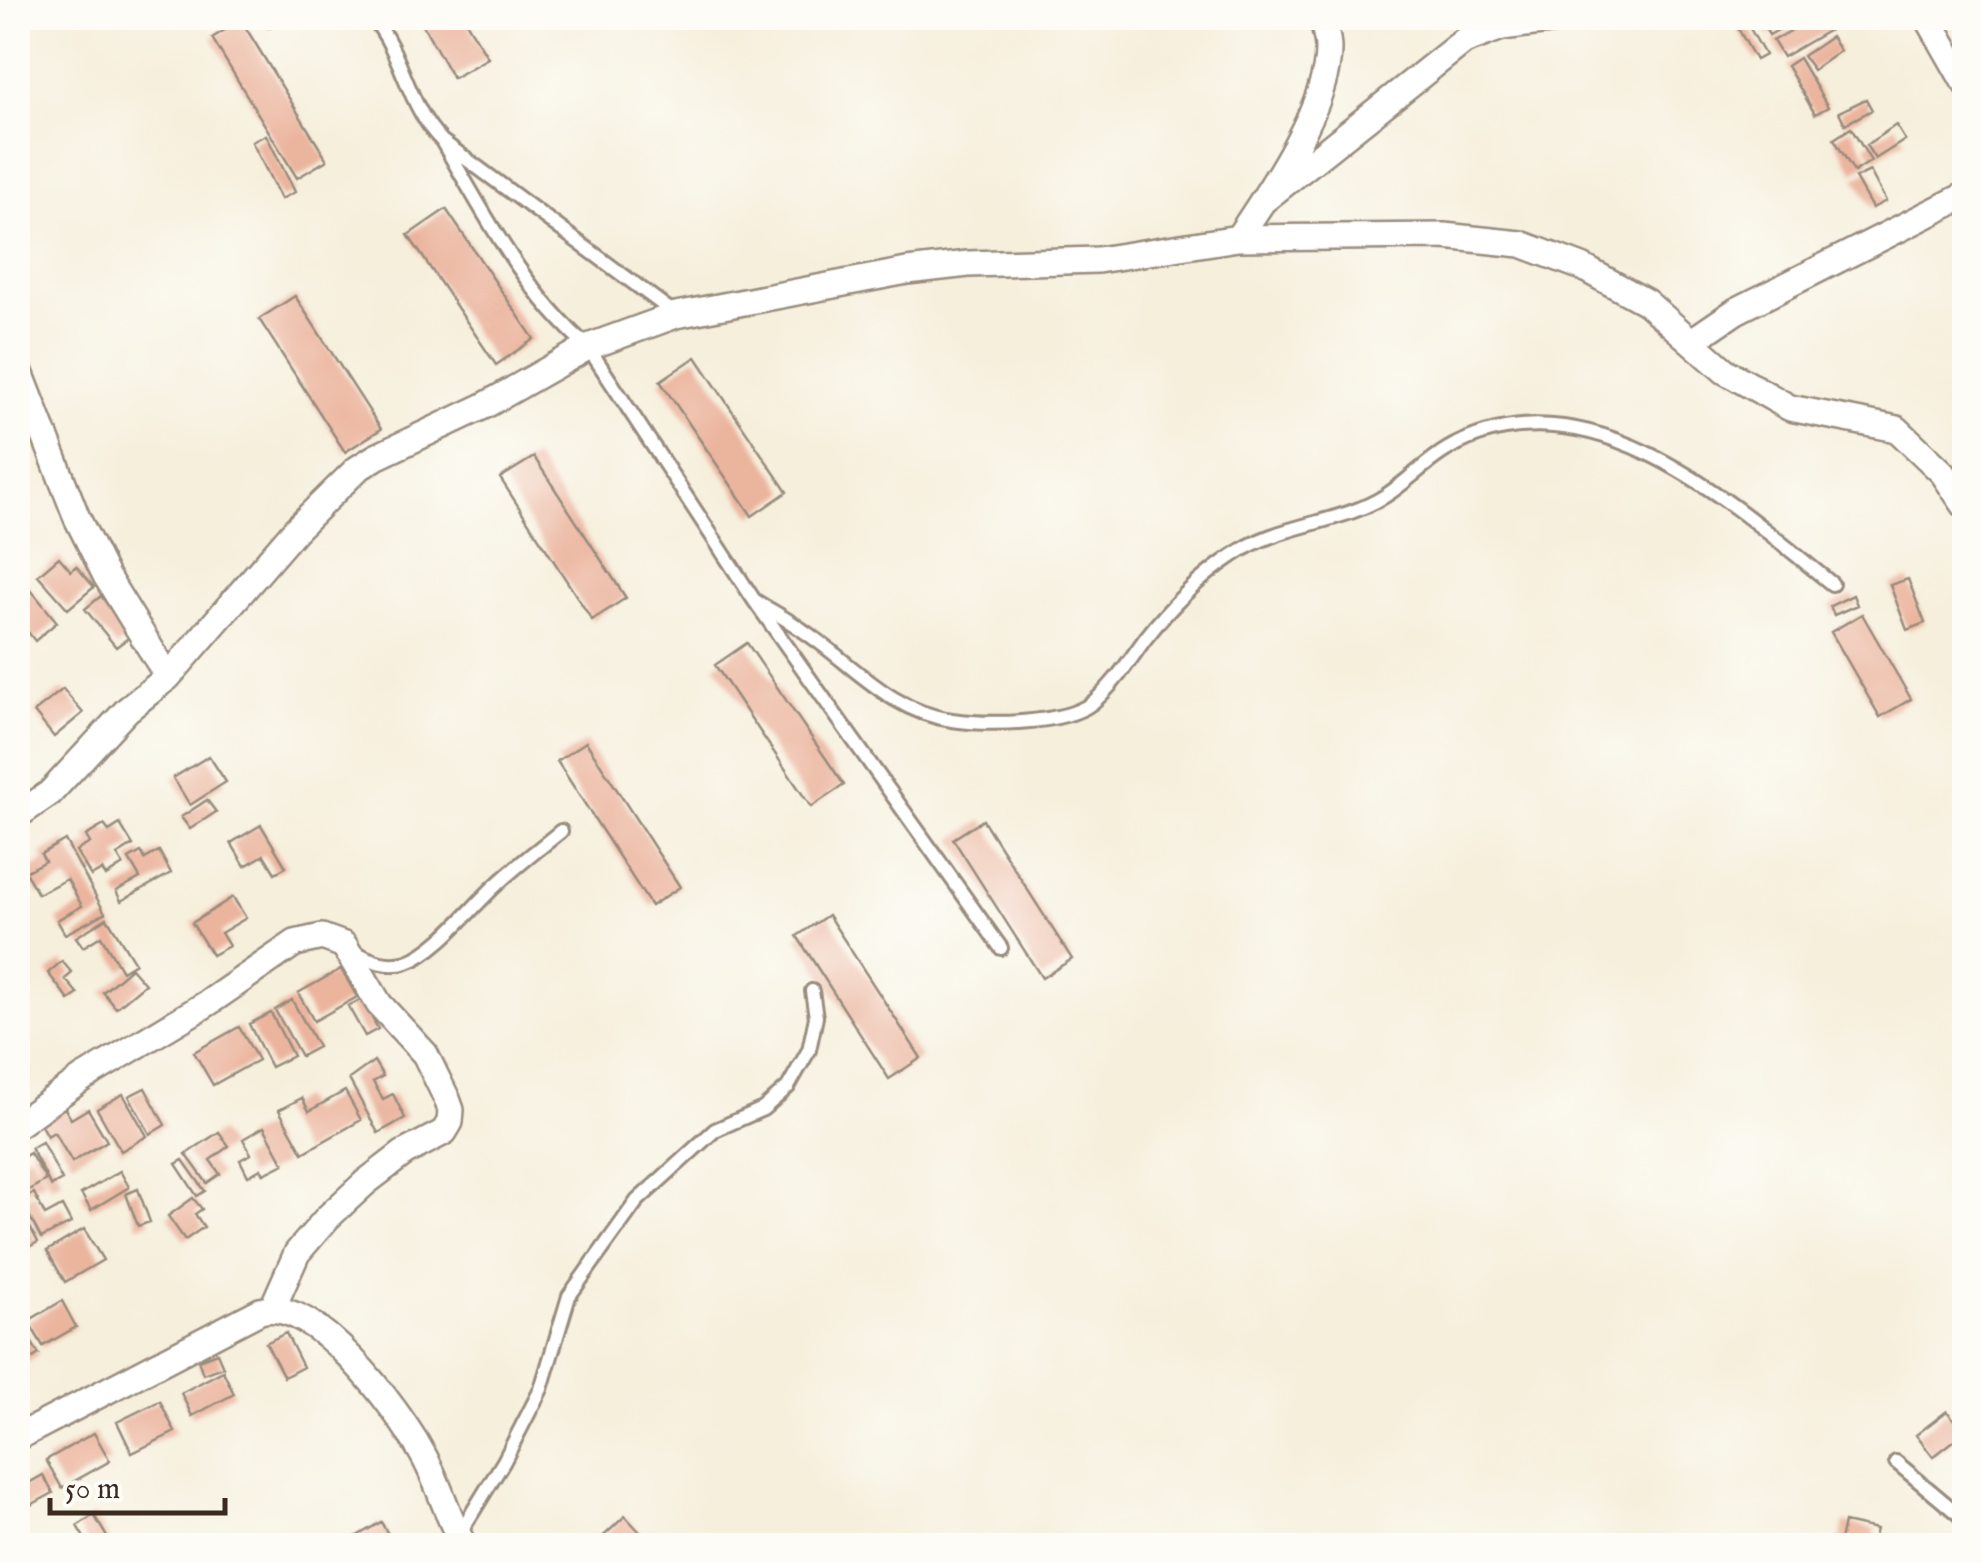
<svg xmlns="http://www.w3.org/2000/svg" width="1982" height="1563" viewBox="0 0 1982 1563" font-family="'IM FELL English',serif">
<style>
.building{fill:#ebb49d}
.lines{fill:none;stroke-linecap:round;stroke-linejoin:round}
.service-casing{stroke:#988c7d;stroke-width:18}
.minor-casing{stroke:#988c7d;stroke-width:30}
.service{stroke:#fff;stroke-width:12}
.minor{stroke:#fff;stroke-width:25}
</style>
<rect width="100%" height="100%" fill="#fdfcf7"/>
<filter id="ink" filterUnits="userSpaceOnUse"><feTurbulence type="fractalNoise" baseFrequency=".01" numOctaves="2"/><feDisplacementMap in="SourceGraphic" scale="20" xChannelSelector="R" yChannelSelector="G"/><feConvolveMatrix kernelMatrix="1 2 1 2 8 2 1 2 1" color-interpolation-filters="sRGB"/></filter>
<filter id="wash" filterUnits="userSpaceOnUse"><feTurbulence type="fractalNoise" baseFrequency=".0048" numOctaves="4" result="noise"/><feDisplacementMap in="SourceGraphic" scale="40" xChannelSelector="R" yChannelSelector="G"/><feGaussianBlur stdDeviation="2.25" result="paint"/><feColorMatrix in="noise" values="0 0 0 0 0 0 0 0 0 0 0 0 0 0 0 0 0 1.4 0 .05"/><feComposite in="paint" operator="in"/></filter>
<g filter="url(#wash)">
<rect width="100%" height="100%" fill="#f6efdc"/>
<g id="blocks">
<path class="building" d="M 419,18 L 464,18 L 488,58 L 453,78 Z
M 1732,18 L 1744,18 L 1765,55 L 1756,60 Z
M 1759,18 L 1800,18 L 1769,35 Z
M 1813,18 L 1834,18 L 1838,25 L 1783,57 L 1773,41 Z
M 241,20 L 327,160 L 297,178 L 212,38 Z
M 1831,37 L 1840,51 L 1813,70 L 1803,56 Z
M 1799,58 L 1828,107 L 1815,114 L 1787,66 Z
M 1866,99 L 1872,110 L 1845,124 L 1839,112 Z
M 1896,125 L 1905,140 L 1875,159 L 1866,145 Z
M 1851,128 L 1871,161 L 1854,172 L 1834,139 Z
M 266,135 L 295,192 L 281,199 L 252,142 Z
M 1870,171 L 1886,201 L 1872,208 L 1855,178 Z
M 446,209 L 534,339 L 496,365 L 408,235 Z
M 295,296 L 381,429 L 345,452 L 259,319 Z
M 696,357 L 787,492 L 752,516 L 660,381 Z
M 534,457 L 626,598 L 592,620 L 500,478 Z
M 59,557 L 71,571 L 76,566 L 94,587 L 68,609 L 38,575 Z
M 18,574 L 57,622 L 35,641 L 18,619 Z
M 1908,579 L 1925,623 L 1907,630 L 1890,585 Z
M 1853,595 L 1857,605 L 1834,615 L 1830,606 Z
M 101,596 L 131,636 L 116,647 L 85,609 Z
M 1862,614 L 1911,699 L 1880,717 L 1831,632 Z
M 747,643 L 844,785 L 811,807 L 715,665 Z
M 63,689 L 83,713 L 54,737 L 34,712 Z
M 586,742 L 680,887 L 651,906 L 557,761 Z
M 209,756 L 226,782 L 190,805 L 173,778 Z
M 207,800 L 216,812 L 190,829 L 181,817 Z
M 983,820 L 1072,959 L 1042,978 L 953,839 Z
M 120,824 L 133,845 L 117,855 L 123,865 L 106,876 L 102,870 L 91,876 L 76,851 L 90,843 L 86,836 L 104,825 L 109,831 Z
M 261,825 L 286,867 L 275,873 L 264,855 L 245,866 L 231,843 Z
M 65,840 L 105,913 L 65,934 L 57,920 L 82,906 L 67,879 L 38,894 L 25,872 L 45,861 L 41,854 Z
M 159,851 L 171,873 L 121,901 L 116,891 L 140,878 L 129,859 L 141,852 L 145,859 Z
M 233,897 L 246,918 L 221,933 L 229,946 L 212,955 L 192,923 Z
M 828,915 L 921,1058 L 889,1079 L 797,936 Z
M 107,918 L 135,963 L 122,971 L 101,936 L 83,947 L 76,937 Z
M 62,961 L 72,973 L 65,979 L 78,994 L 69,1000 L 48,973 Z
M 131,968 L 145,984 L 116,1008 L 103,992 Z
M 341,969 L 357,997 L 314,1021 L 298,993 Z
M 362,999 L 378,1029 L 365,1036 L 348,1006 Z
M 292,1000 L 318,1047 L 301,1056 L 275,1010 Z
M 271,1013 L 293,1056 L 271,1067 L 249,1024 Z
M 239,1027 L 258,1060 L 213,1085 L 194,1052 Z
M 374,1061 L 383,1076 L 373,1082 L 383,1099 L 393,1094 L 405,1118 L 378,1133 L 349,1079 Z
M 145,1088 L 165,1125 L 150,1134 L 129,1096 Z
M 345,1091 L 361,1120 L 303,1153 L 279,1110 L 302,1098 L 309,1111 Z
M 123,1094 L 147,1136 L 121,1151 L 97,1109 Z
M 64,1107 L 71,1119 L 88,1109 L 107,1141 L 72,1162 L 54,1132 L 47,1136 L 39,1122 Z
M 264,1127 L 284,1164 L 264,1174 L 261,1169 L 248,1176 L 240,1160 L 251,1154 L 243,1139 Z
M 219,1132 L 229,1146 L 210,1160 L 220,1174 L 207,1183 L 186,1154 Z
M 42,1142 L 62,1180 L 51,1186 L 31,1148 Z
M 30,1153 L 46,1180 L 20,1195 L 18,1160 Z
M 183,1160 L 205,1191 L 197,1196 L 176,1164 Z
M 120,1171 L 129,1187 L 91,1210 L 81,1194 Z
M 138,1189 L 150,1222 L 138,1226 L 126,1194 Z
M 34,1193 L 45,1215 L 62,1206 L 71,1223 L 41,1238 L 21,1200 Z
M 193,1198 L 202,1209 L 195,1214 L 204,1227 L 185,1240 L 168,1216 Z
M 18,1205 L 38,1242 L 23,1250 L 18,1240 Z
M 84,1229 L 103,1260 L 65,1282 L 47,1251 Z
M 62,1301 L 76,1327 L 43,1346 L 28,1321 Z
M 23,1329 L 39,1354 L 18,1367 L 18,1333 Z
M 286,1333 L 303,1367 L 284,1377 L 266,1343 Z
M 217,1353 L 223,1367 L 203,1374 L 198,1360 Z
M 223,1371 L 234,1394 L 192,1416 L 181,1393 Z
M 160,1401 L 175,1432 L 132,1453 L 117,1422 Z
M 1947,1411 L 1964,1433 L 1933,1457 L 1916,1435 Z
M 94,1433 L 110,1461 L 62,1488 L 46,1460 Z
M 43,1475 L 53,1493 L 18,1512 L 18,1489 Z
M 94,1515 L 110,1542 L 104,1546 L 89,1546 L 77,1526 Z
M 625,1516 L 653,1546 L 593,1546 Z
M 381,1522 L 395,1546 L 349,1546 L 347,1542 Z
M 1844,1522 L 1876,1529 L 1872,1546 L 1839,1546 Z"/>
</g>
</g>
<g filter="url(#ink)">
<use href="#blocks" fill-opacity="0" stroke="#988c7d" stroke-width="2.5"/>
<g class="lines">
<g class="service-casing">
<path id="service" d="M 268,18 L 269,20
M 373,18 C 404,56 407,106 442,141 L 674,313
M 442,141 C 484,213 524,292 588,347 L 754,600 L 1001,948
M 754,600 C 771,611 789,620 805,632 C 853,664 891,712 952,720 C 986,725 1064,725 1092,703 C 1113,686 1129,661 1145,639 C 1169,608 1199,578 1232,556 C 1279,523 1339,525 1385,496 C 1410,480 1431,456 1459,443 C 1595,378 1734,505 1832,584
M 355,952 C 371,961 388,968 407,962 C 437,952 471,908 495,886 C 516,866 539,849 561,831
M 1896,1462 L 1964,1519
M 458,1536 L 504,1461 L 541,1389 L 569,1296 L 637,1201 L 715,1130 L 763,1109 L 788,1087 L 809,1050 L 816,1017 L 812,991"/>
</g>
<g class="minor-casing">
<path id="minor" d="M 1928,18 L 1964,81
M 1264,200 L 1464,41 L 1502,27 L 1573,18
M 1238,238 C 1269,192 1329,105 1328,48 C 1328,38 1324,27 1322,18
M 1692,341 L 1736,311 L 1964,196
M 18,367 L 77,518 L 106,576 L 168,677
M 18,815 L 50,793 L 127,710 L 168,677 L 296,529 L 357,469 L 376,457 L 484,406 L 588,347 L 676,315 L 907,271 L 968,264 L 1098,260 L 1238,238 L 1444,236 L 1521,244 L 1582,267 L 1646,302 L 1725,371 L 1790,408 L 1897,429 L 1943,473 L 1964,504
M 18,1124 L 83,1078 L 208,1003 L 295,943 L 322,937 L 344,945 L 379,1004 L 425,1054 L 447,1099 L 451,1110 L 450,1122 L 444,1132 L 404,1153 L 366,1182 L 327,1218 L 297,1253 L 273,1307
M 18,1437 L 260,1311 C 315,1295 398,1410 422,1453 C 439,1482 447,1517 464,1546"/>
</g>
<use href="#service" class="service"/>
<use href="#minor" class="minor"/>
</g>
</g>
<rect width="1982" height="1563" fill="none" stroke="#fdfcf7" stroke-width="60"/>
<path d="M50 1498v15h175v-15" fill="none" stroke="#3b2a1e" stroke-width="5"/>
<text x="65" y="1498" font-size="30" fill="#3b2a1e" stroke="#fdfcf7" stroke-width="8" paint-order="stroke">50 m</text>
</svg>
